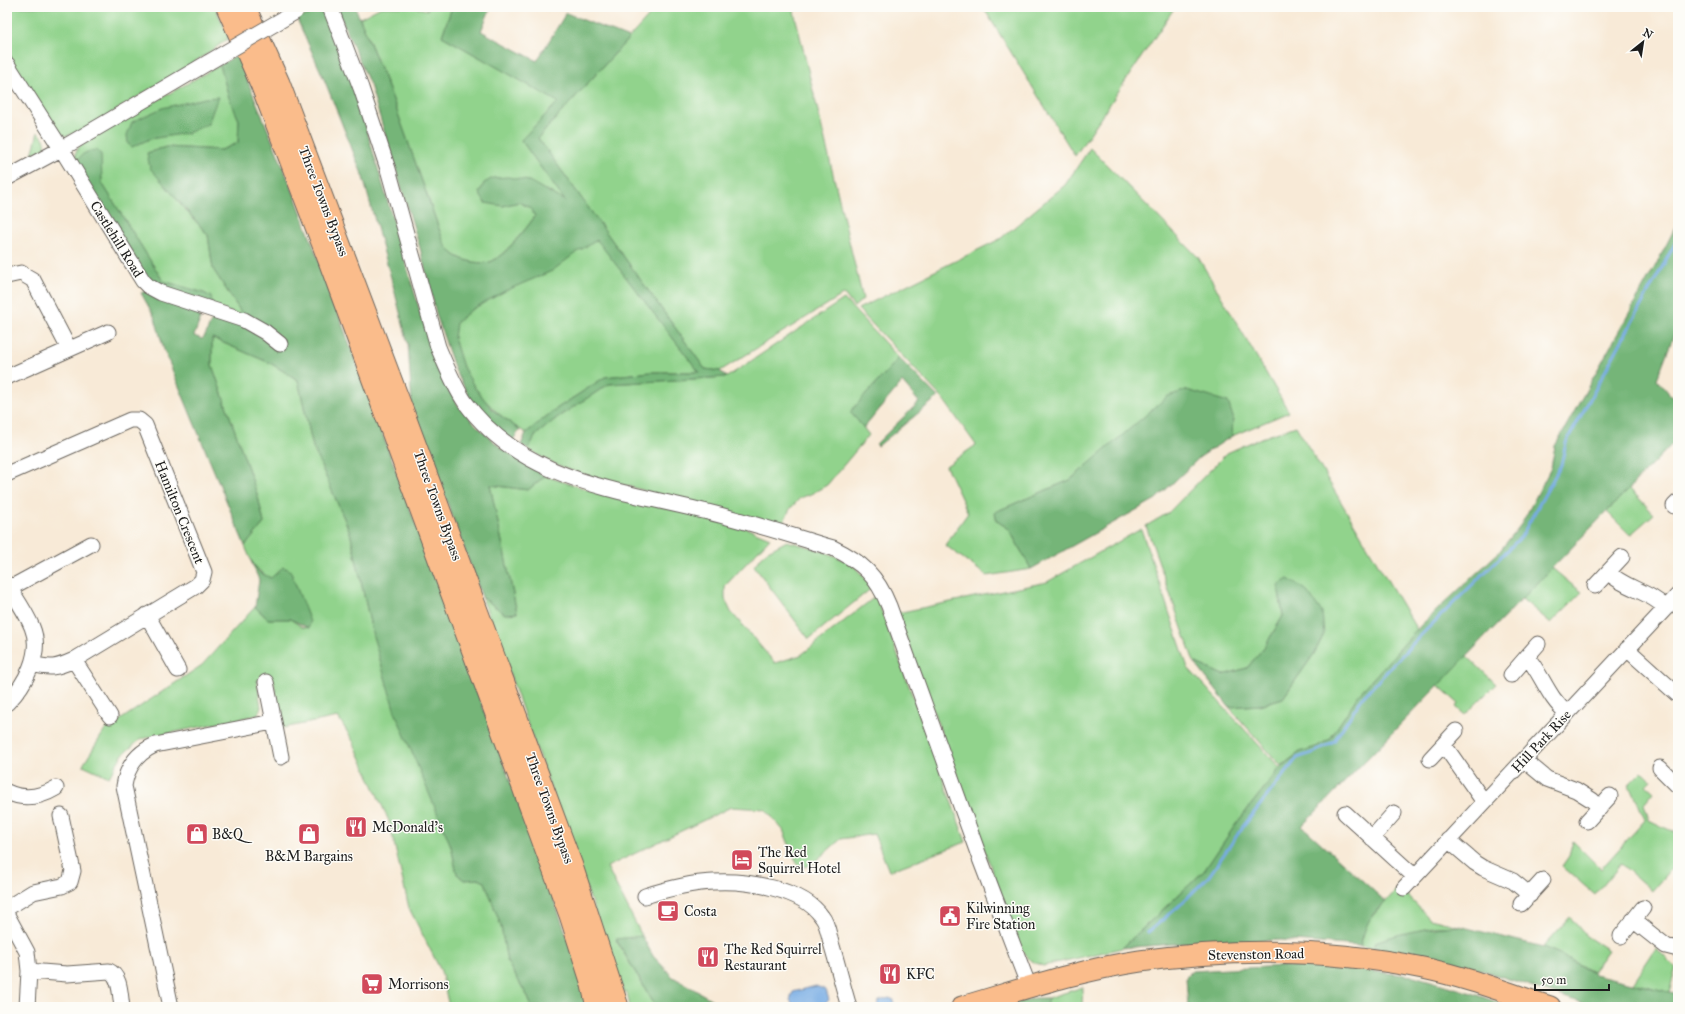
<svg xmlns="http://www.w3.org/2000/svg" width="1685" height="1014" viewBox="0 0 1685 1014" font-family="'IM FELL Great Primer',serif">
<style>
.green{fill:#91d38c;stroke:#567854}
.forest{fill:#74b578;stroke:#48684a}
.water{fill:#77ace4;stroke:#4a6480}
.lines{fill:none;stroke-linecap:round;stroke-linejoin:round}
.stream{stroke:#77ace4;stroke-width:3}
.minor-casing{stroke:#69645d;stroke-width:17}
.highway-casing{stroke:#69645d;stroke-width:23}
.minor{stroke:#fff;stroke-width:15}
.highway{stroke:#fabc8b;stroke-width:21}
.minor-bridge-casing{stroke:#69645d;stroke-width:17;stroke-linecap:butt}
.minor-bridge{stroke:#fff;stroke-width:15}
.labels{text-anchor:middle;stroke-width:3;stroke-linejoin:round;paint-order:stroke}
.street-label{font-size:14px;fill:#1c1c1c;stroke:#fdfcf7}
.poi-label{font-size:14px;fill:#1c1c1c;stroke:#fdfcf7;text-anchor:start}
</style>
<rect width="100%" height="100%" fill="#fdfcf7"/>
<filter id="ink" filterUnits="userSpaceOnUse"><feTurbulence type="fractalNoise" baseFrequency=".025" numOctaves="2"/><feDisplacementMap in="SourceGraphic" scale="8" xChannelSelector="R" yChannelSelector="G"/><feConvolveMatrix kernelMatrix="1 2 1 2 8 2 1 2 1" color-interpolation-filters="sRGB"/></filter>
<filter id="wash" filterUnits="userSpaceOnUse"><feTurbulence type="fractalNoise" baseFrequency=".012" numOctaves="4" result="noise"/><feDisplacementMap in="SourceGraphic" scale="16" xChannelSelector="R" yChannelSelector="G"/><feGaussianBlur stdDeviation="0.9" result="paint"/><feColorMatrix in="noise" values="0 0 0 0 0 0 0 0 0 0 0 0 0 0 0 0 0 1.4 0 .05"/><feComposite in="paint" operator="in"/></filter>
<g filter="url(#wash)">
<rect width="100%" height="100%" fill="#f8ead7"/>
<path class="green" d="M 7,7 L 215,7 L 229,38 L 204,56 L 84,130 L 66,136 L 57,132 L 7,54 Z
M 381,7 L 414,7 L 428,10 L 429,7 L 452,7 L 442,36 L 559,102 L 521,140 L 566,202 L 547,190 L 503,206 L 519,202 L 530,208 L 535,216 C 528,227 502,258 490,262 C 478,265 458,260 450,251 C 447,248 445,244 443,240 L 392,97 L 360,18 Z
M 657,7 L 793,7 L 863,299 L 854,307 L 844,294 L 720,371 L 705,369 L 538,138 Z
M 983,7 L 1175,7 L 1075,156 Z
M 220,65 L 229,98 L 239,120 L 238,143 L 221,150 L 166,147 L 147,153 L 180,204 L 208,235 L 213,269 L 244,317 L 213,306 L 204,293 L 163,281 L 102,183 L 101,164 L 76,164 C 74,148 78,147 90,138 Z
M 38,132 C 43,137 47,141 45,148 L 32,155 Z
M 1090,148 L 1198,257 L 1289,412 L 1232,436 L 1233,417 L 1108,449 L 1070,480 L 995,512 L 997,521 L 1009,529 L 1031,569 L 987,576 L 945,545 L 968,513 L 946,466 L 976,445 L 943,399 L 858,309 L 1000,239 L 1065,185 Z
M 597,239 L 699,372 L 651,372 L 605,377 L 553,411 L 526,433 C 487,411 454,371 453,325 L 471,310 Z
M 844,299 L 899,358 L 851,412 L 869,435 L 827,485 L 811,494 L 800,498 L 790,509 L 781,527 L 575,472 L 548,461 L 528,449 L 536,435 L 558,417 L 609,384 L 727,377 Z
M 212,338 L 270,363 L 298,380 L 313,447 L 350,532 L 373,636 L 451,846 L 457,874 L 464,880 L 478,879 L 485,882 L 501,926 L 507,962 L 527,995 L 532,1007 L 449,1007 L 441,971 L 409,908 L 389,821 L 353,741 L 338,717 L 283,728 L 273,678 L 257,680 L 261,707 L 258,715 L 141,739 L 122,755 L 109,777 L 83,765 L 105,730 L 202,665 L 255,607 L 268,619 L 290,619 L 302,627 L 309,628 L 283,567 L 271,579 C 255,569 252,564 245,546 L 264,523 L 258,497 L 212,365 Z
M 1296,426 L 1417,630 L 1359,694 L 1330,739 L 1316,747 L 1300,752 L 1281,766 L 1229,707 L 1259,705 L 1283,698 L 1314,654 L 1324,634 L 1278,585 L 1283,616 L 1265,646 L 1247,668 L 1223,675 L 1194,662 L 1146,526 L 1168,513 L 1227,453 L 1256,440 Z
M 545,476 L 589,490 L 736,524 L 770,538 L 725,586 L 725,599 L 731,612 L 775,663 L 801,655 L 876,596 L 966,842 L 889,871 L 874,834 L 841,839 L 811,865 L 799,868 L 783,830 L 765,809 L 731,807 L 607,867 L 642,936 L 616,940 L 656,1007 L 630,1007 L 627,993 L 624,993 L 482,597 L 505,614 L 517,613 L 490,485 L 528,490 Z
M 1629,488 L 1654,514 L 1630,535 L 1607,512 Z
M 1141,529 L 1188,668 L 1280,768 L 1236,824 L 1204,871 L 1122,948 L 1043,966 L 1031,961 L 1022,951 L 897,613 L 1047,582 Z
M 787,541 L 823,551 L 851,563 L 873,587 L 809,639 L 754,566 L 766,552 Z
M 1552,568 L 1571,584 L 1582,592 L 1551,623 L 1522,599 Z
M 1467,656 L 1496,684 L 1465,715 L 1456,707 L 1459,704 L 1438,685 Z
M 1642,771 L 1651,780 L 1646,785 L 1654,792 L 1644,804 L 1649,820 L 1678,834 L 1678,860 L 1652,891 L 1621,864 L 1595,895 L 1562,866 L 1569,856 L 1573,841 L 1601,869 L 1645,820 L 1633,791 L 1628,785 Z
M 1399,887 L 1430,919 L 1459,926 L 1432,927 L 1376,942 L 1373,948 L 1360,946 L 1367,922 Z
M 1570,917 L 1586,936 L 1608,950 L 1592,972 L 1562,955 L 1543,947 Z
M 1656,948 L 1676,968 L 1669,992 L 1633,983 Z
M 1083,987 L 1082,1007 L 1046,1007 L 1048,998 Z"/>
<path class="forest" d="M 337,7 L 355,7 L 392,97 L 443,240 C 445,244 447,248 450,251 C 458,260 478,265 490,262 C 502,259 528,227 535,216 L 530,208 L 519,202 L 503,206 L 485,203 L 479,193 L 484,183 L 493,178 L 508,177 L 529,181 L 565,201 L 521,140 L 558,102 L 442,36 L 452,7 L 491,7 L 481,31 L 537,61 L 566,13 L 629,38 L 538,138 L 705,369 L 720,371 L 727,377 L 609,384 L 558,417 L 536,435 L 528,449 L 521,445 L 526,433 L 553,411 L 605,377 L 651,372 L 699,372 L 597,240 L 577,252 L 552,271 L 505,291 L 471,310 L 456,323 L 454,338 L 463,367 L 475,388 L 493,410 L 520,430 L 512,441 L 488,419 L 470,398 L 455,370 L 437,317 L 420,248 L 370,85 L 338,11 Z
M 314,12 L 323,13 L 327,16 L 354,87 L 422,318 L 443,377 L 458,405 L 476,425 L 502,449 L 545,476 L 528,490 L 490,485 L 517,613 L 505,614 L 482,597 L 412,407 L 408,344 L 393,285 L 362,174 L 324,79 L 297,19 Z
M 237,55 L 295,196 L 584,982 L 589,1007 L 532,1007 L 527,995 L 507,962 L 501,926 L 485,882 L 478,879 L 464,880 L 457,874 L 451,846 L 395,712 L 373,636 L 350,532 L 313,447 L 298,380 L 270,363 L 212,338 L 212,365 L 258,497 L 264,523 L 245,546 L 164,350 L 155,318 L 141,293 L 148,290 L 194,309 L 199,313 L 200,320 L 194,336 L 202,339 C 208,334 207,328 211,322 C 217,314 235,317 244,317 L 213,269 L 208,235 L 150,168 L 147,153 L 166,147 L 221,150 L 238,143 L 239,120 L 229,98 L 220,65 Z
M 218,97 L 208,124 L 188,133 L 150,139 L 132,147 L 128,144 L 127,135 L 132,122 L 162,108 L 205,98 Z
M 96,150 L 101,154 L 102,183 L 163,281 L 204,293 L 211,297 L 213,306 L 160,288 L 146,278 L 76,164 C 79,155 86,151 96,150 Z
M 1678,222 L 1678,324 L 1657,379 L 1678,404 L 1678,438 L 1302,826 L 1386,902 C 1369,915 1366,926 1360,946 L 1280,940 L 1172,944 L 1122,948 L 1204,871 L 1236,824 L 1280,768 L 1300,752 L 1316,747 L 1330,739 L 1359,694 L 1420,626 L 1499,552 L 1522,523 L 1551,468 L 1555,446 L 1657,263 Z
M 899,358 L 938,397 L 878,446 L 876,444 L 919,402 L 902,382 L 864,428 L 850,412 Z
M 1187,390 L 1228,402 L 1233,417 L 1232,436 L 1200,457 L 1156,499 L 1031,569 L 1009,529 L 997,521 L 995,512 L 1070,480 L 1168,396 Z
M 251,561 L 259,572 L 271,578 L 283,567 L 290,570 L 310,622 L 309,628 L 290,619 L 268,619 L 255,607 L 259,580 Z
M 1288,579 L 1305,589 L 1322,612 L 1324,634 L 1314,654 L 1283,698 L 1259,705 L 1229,707 L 1194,662 L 1223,675 L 1247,668 L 1265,646 L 1283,616 L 1278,585 Z
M 1459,926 L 1543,947 L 1562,955 L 1594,974 L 1678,994 L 1678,1007 L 1595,1007 L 1481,970 L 1438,959 L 1373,948 L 1375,942 C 1403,932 1430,927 1459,926 Z
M 642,936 L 653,956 L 673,977 L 714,1001 L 744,1007 L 656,1007 L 616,939 Z
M 1285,966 L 1332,967 L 1414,976 L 1475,994 L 1509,1007 L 1188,1007 L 1186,977 L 1192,971 Z
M 1035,998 L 1048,998 L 1046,1007 L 999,1007 Z"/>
<path class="water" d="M 816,986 L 826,990 L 829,1000 L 821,1007 L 794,1007 L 790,1000 L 793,992 Z
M 889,998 L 894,1000 L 894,1005 L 893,1007 L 877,1007 L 879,1001 Z"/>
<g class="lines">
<path class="stream" d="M 1148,932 L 1179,906 L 1209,876 L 1242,828 L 1297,758 L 1315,752 L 1334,741 L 1363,697 L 1419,637 L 1521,537 L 1561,465 L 1566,443 L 1678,238"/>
</g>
</g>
<g filter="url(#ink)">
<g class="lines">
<g class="minor-casing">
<path id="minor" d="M 330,7 L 361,88 L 388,169 L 438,347 C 446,366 454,386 465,402 C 521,479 613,489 699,510 C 744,520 789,535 833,548 C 862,562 877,576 889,606 L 979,856 L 1029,987
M 7,64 L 64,153 L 143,281 L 148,286 L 161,293 L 244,320 L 265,332 L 280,344
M 7,178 L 61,149 L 209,62
M 7,276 L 21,273 L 33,280 L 69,349
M 7,377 L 108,332
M 7,474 L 130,420 L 139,420 L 145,425 L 204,572 L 202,580 L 196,586 L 74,660 C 56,668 51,669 32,664
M 1674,506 L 1678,502
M 1608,572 C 1624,588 1649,591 1666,608
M 7,584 C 15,597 26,612 32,627 C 43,653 25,685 7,703
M 1595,586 L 1622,557
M 10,588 L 91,544
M 147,615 L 178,670
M 1627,649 L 1678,695
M 1527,657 C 1542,674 1548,698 1567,713
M 74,660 L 110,716
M 1511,675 L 1538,644
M 266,682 L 281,757
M 1444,745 L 1484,802
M 1430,759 L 1456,731
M 1524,760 L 1547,779 L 1576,790 L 1592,800 L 1600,808
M 1660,768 L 1678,786
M 7,792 C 24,800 41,797 56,788
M 1345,813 L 1414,876
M 1587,821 L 1610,796
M 1372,838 L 1394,813
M 1448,840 L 1475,863 L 1483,868 L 1513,881 L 1530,895
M 1404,888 L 1678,595
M 645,896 C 667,889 690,883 713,882 C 745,880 803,888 822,917 C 828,924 829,937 832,946 C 838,966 843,987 849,1007
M 1521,904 L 1543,880
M 7,908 L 33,892 L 62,886 L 70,882 L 73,871 L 61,816
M 7,915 L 27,952 L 29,971 L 27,1007
M 1633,920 L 1666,946 L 1678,949
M 1621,936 L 1643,908
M 29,971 L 67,974 L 109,971 C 121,976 120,996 122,1007
M 171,1007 L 124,786 C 127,766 137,753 155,745 L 273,722"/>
</g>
<g class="highway-casing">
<path id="highway" d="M 227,7 L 261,84 L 328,258 L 570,915 L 591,981 L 597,1007
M 245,7 L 279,83 L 404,414 L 572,866 L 618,1007
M 962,1007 C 1020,990 1079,970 1140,961 C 1234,948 1330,949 1423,968 C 1466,977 1508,993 1550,1007"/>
</g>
<use href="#minor" class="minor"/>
<use href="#highway" class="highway"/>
<g class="minor-bridge-casing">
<path id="minor-bridge" d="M 209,62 L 295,12"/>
</g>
<use href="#minor-bridge" class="minor-bridge"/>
</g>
</g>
<defs>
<g id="restaurant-square" transform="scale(1.15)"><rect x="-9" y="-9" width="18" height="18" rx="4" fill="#d1495b" stroke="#fdfcf7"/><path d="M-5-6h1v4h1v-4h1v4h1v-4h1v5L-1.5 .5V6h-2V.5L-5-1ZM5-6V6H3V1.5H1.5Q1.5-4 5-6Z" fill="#fff"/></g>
<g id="shop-square" transform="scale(1.15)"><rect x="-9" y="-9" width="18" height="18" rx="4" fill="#d1495b" stroke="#fdfcf7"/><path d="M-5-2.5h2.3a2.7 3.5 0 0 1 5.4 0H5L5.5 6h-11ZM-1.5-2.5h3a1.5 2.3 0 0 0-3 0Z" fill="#fff"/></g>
<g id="hotel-square" transform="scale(1.15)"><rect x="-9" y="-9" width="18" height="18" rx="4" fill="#d1495b" stroke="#fdfcf7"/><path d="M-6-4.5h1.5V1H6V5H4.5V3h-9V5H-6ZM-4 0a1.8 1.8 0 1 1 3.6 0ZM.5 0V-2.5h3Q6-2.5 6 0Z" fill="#fff"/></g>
<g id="cafe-square" transform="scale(1.15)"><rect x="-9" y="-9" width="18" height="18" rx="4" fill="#d1495b" stroke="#fdfcf7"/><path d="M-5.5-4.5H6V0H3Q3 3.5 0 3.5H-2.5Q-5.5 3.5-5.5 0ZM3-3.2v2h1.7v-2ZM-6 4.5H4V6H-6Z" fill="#fff"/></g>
<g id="civic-square" transform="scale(1.15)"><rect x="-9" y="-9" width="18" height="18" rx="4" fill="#d1495b" stroke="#fdfcf7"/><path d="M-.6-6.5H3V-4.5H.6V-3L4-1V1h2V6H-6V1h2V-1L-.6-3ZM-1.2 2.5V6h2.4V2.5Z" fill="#fff"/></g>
<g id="supermarket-square" transform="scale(1.15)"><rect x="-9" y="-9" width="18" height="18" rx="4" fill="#d1495b" stroke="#fdfcf7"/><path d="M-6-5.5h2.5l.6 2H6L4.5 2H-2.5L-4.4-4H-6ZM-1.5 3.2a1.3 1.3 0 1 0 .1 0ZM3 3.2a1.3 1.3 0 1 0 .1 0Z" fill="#fff"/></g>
</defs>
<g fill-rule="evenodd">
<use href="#restaurant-square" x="356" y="827"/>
<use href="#shop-square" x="197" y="834"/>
<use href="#shop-square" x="309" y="834"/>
<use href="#hotel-square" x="742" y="860"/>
<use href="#cafe-square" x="668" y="911"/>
<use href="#civic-square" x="950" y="916"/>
<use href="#restaurant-square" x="708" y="957"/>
<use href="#restaurant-square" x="890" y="974"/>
<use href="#supermarket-square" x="372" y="984"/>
</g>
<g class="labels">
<g class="street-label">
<text transform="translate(324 201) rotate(69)" y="5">Three Towns Bypass</text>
<text transform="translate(117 239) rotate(58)" y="5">Castlehill Road</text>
<text transform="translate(438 505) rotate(70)" y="5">Three Towns Bypass</text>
<text transform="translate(180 512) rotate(68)" y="5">Hamilton Crescent</text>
<text transform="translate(1541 741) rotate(-47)" y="5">Hill Park Rise</text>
<text transform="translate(550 808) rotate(70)" y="5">Three Towns Bypass</text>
<text transform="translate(1256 954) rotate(-1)" y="5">Stevenston Road</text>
</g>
<g class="poi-label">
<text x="372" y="832">McDonald's</text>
<text x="212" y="839">B&amp;Q</text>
<text x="758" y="857">The Red<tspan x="758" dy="16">Squirrel Hotel</tspan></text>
<text x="309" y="861" text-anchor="middle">B&amp;M Bargains</text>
<text x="966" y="913">Kilwinning<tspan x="966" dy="16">Fire Station</tspan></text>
<text x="684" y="916">Costa</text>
<text x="724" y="954">The Red Squirrel<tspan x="724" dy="16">Restaurant</tspan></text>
<text x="906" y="979">KFC</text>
<text x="388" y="989">Morrisons</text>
</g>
</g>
<rect width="1685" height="1014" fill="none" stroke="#fdfcf7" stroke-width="24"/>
<g transform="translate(1643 42) rotate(30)" stroke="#fdfcf7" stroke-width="3" paint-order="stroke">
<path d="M0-3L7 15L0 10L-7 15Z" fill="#1c1c1c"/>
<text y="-6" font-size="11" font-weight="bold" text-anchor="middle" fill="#1c1c1c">N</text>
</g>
<path d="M1535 984v6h74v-6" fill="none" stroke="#1c1c1c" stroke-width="2"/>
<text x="1541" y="984" font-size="12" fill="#1c1c1c" stroke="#fdfcf7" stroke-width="3" paint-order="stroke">50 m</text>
</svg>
